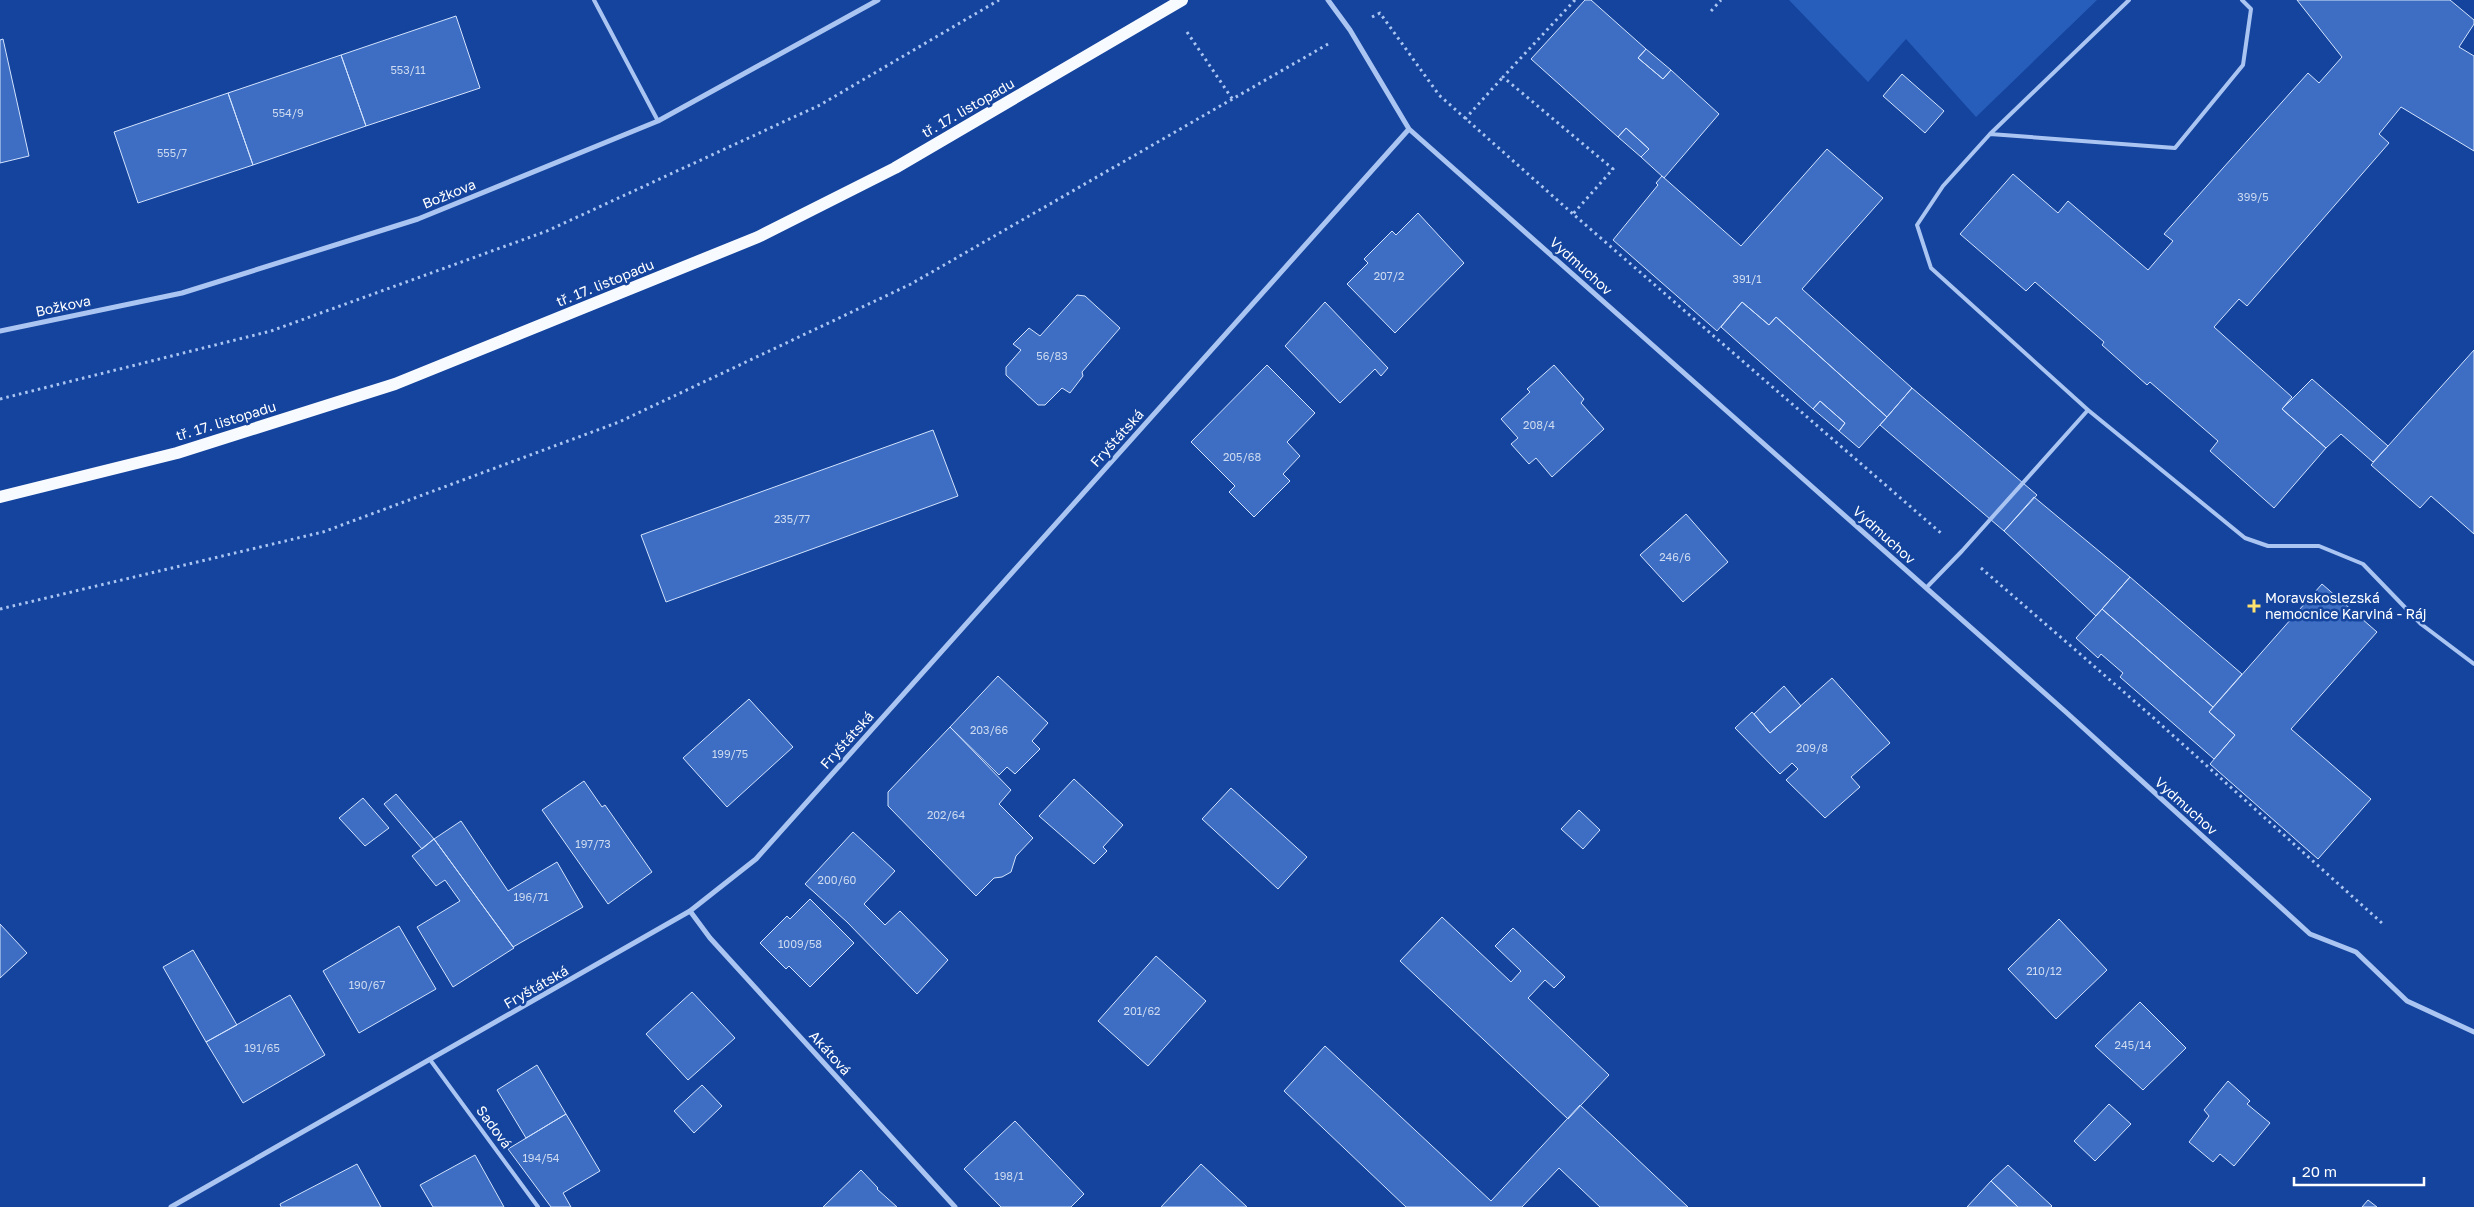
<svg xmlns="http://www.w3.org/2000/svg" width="2474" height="1207" viewBox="0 0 2474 1207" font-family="'Golos Text',sans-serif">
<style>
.green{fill:#285ebb}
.building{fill:#3d6ec3;stroke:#d3e3fd}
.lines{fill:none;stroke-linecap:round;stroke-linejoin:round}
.path{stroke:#abc5f3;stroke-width:3;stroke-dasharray:2.5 4;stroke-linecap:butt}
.lane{stroke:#abc5f3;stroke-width:4}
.street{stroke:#abc5f3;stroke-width:5}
.primary{stroke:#f7faff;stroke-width:12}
.poi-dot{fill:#ffe16d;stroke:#14449d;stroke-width:2}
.labels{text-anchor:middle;stroke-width:5;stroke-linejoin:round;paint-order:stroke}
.number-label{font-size:11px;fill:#cedbf0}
.street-label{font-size:14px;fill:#fff;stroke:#14449d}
.poi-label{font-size:14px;fill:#fff;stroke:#14449d;text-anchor:start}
</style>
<rect width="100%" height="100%" fill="#14449d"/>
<path class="green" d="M 1789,0 L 2097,0 L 1976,117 L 1906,39 L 1868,82 Z"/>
<path class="building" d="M 1585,0 L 1591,0 L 1646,49 L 1638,58 L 1663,79 L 1671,70 L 1719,114 L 1664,178 L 1641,157 L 1649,149 L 1626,128 L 1618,137 L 1531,59 Z
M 2297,0 L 2450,0 L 2474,20 L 2474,24 L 2459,47 L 2474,56 L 2474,151 L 2401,107 L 2379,134 L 2389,143 L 2247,306 L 2239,299 L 2214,327 L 2292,397 L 2282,409 L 2326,448 L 2274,508 L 2210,451 L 2218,441 L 2150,382 L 2147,385 L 2102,345 L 2104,342 L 2035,282 L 2026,291 L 1960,234 L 2013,174 L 2058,213 L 2068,201 L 2148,270 L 2173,241 L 2164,234 L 2308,73 L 2319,83 L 2342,57 Z
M 456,16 L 480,88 L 366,126 L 341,55 Z
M 3,39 L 29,156 L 0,163 L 0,40 Z
M 1646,49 L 1671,70 L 1663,79 L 1638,58 Z
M 341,55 L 366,126 L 253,165 L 228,93 Z
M 1902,74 L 1944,111 L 1925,133 L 1883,96 Z
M 228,93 L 253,165 L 138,203 L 114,132 Z
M 1626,128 L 1649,149 L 1641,157 L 1618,137 Z
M 1827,149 L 1883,198 L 1802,289 L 1912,388 L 1887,417 L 1776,317 L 1769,325 L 1742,302 L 1717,331 L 1613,240 L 1658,185 L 1656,183 L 1662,176 L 1741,246 Z
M 1418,213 L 1464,263 L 1395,333 L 1347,284 L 1368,263 L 1364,259 L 1392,231 L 1396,235 Z
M 1077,295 L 1085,296 L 1120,328 L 1082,372 L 1083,376 L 1070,393 L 1062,388 L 1045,405 L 1038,405 L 1006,375 L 1006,367 L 1021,350 L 1013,344 L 1029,328 L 1040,336 Z
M 1325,302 L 1388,368 L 1381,376 L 1375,369 L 1340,403 L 1285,346 Z
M 1742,302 L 1769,325 L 1776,317 L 1887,417 L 1859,448 L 1839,431 L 1845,423 L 1820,401 L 1813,409 L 1721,327 Z
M 2474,350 L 2474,534 L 2431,496 L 2420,508 L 2371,465 Z
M 1267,365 L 1315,413 L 1287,442 L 1300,456 L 1283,474 L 1290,481 L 1254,517 L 1229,492 L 1235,486 L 1191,442 Z
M 1554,365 L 1584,399 L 1581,403 L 1604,429 L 1552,477 L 1536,458 L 1529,464 L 1511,444 L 1518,438 L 1501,419 L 1530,392 L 1527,389 Z
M 2312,379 L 2388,446 L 2373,462 L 2341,434 L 2326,448 L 2282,409 Z
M 1912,388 L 2037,495 L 2004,531 L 1880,425 Z
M 1820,401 L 1845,423 L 1839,431 L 1813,409 Z
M 933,430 L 958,496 L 666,602 L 641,535 Z
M 2034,497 L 2130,577 L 2096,616 L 2004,531 Z
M 1686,514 L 1728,562 L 1683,602 L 1640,555 Z
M 2130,577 L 2242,674 L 2213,707 L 2102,609 Z
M 2322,584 L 2377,632 L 2291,729 L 2371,799 L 2318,859 L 2210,764 L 2235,735 L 2209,712 Z
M 2102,609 L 2213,707 L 2209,712 L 2235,735 L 2214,759 L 2120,677 L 2123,673 L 2101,654 L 2098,658 L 2076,638 Z
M 998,676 L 1048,723 L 1032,741 L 1040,749 L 1015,774 L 1007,767 L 999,775 L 950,727 Z
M 1832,678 L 1890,743 L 1851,777 L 1860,787 L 1825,818 L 1786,780 L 1798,769 L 1792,763 L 1780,774 L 1735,728 L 1752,712 L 1770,733 Z
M 1784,686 L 1801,706 L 1770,733 L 1754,714 Z
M 749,699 L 793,747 L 727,807 L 683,758 Z
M 950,727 L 1011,790 L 999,804 L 1033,838 L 1016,856 L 1011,872 L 1002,877 L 994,878 L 976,896 L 888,806 L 888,792 Z
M 1074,779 L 1123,825 L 1103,847 L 1107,851 L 1094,864 L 1039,816 Z
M 584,781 L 602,807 L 605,805 L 652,872 L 608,904 L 542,810 Z
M 1231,788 L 1307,857 L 1278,889 L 1202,819 Z
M 396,794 L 434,839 L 422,849 L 384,804 Z
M 363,798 L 389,828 L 365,846 L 339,818 Z
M 1579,810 L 1600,830 L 1583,849 L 1561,829 Z
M 461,821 L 508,891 L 557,862 L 583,907 L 513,947 L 434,839 Z
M 853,832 L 895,871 L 864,904 L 885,925 L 900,911 L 948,960 L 917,994 L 847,922 L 805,884 Z
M 434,839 L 514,948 L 453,987 L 417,927 L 460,901 L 445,880 L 436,886 L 412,856 Z
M 810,899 L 854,943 L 810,987 L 789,966 L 786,969 L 760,943 L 787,916 L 790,919 Z
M 1442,917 L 1511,982 L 1521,971 L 1495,946 L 1513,928 L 1565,977 L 1554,988 L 1545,980 L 1528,998 L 1609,1075 L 1568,1119 L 1400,961 Z
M 2059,919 L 2107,970 L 2056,1019 L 2008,969 Z
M 0,924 L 27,953 L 0,978 Z
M 399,926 L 436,989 L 359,1033 L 323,971 Z
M 193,950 L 237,1025 L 206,1042 L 163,967 Z
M 1156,956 L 1206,1001 L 1148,1066 L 1098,1021 Z
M 692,992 L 735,1038 L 688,1080 L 646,1034 Z
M 290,995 L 325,1055 L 243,1103 L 206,1042 Z
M 2140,1002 L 2186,1048 L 2143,1090 L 2095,1046 Z
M 1325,1046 L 1491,1201 L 1580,1105 L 1688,1207 L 1600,1207 L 1559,1168 L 1522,1207 L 1406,1207 L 1284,1091 Z
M 537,1065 L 566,1114 L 526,1138 L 497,1090 Z
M 2228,1081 L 2250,1101 L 2247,1104 L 2270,1123 L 2234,1166 L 2220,1154 L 2213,1162 L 2189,1142 L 2209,1116 L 2204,1110 Z
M 702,1085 L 722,1106 L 694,1133 L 674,1111 Z
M 2109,1104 L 2131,1124 L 2095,1161 L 2074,1141 Z
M 566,1114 L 600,1171 L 563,1193 L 571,1207 L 551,1207 L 508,1149 Z
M 1015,1121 L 1084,1194 L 1071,1207 L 1001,1207 L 964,1169 Z
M 475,1155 L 504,1207 L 433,1207 L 420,1185 Z
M 357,1164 L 381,1207 L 281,1207 L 280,1204 Z
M 1201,1164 L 1247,1207 L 1161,1207 Z
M 2008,1165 L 2052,1206 L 2051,1207 L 2018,1207 L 1991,1181 Z
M 861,1170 L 878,1188 L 877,1189 L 897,1207 L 823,1207 Z
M 1991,1181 L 2018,1207 L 1967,1207 Z
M 2368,1200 L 2377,1207 L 2362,1207 Z"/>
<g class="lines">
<path class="path" d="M 1575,0 L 1503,77 L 1613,169 L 1573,214 L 1942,534
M 1711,11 L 1721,0
M 1372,17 L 1380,13 L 1439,95 L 1573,214
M 1187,32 L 1233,100
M 1465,119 L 1503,77
M 0,399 L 271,331 L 547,231 L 820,105 L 999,0
M 1981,568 L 2148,713 L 2383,924
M 0,609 L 323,532 L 619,422 L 911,284 L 1328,44"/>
<path class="lane" d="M 594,0 L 658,121
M 1990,134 L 2175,148 L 2243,65 L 2251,9 L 2242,0
M 2088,410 L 2245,538 L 2268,546 L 2319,546 L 2363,564 L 2421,624 L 2474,664
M 1927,587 L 1962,551 L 2088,410 L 1931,268 L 1917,225 L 1943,186 L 1990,134 L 2129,0
M 431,1061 L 538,1207"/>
<path class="street" d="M 1328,0 L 1350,30 L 1409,129 L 2067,713 L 2310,934 L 2356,952 L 2407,1001 L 2474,1032
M 0,331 L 182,293 L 418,219 L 658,121 L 878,0
M 690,911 L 710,938 L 955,1207
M 171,1207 L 690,911 L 756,859 L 1409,129"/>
<path class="primary" d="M 0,497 L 177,453 L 395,384 L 758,237 L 895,168 L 1182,0"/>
</g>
<path class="poi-dot" d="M2251.5 598.5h5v5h5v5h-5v5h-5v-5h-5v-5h5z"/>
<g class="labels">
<g class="number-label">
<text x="408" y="74">553/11</text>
<text x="288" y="117">554/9</text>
<text x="172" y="157">555/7</text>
<text x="2253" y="201">399/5</text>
<text x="1389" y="280">207/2</text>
<text x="1747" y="283">391/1</text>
<text x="1052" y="360">56/83</text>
<text x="1539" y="429">208/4</text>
<text x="1242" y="461">205/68</text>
<text x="792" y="523">235/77</text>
<text x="1675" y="561">246/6</text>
<text x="989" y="734">203/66</text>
<text x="1812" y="752">209/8</text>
<text x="730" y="758">199/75</text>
<text x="946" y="819">202/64</text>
<text x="593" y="848">197/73</text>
<text x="837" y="884">200/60</text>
<text x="531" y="901">196/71</text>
<text x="800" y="948">1009/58</text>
<text x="2044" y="975">210/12</text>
<text x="367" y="989">190/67</text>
<text x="1142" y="1015">201/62</text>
<text x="2133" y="1049">245/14</text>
<text x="262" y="1052">191/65</text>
<text x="541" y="1162">194/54</text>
<text x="1009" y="1180">198/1</text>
</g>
<g class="street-label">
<text transform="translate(968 108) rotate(-30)" y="5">tř. 17. listopadu</text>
<text transform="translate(449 194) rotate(-22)" y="5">Božkova</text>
<text transform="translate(1581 266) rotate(42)" y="5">Vydmuchov</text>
<text transform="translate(605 283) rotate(-22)" y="5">tř. 17. listopadu</text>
<text transform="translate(63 306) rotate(-12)" y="5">Božkova</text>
<text transform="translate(226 421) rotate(-17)" y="5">tř. 17. listopadu</text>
<text transform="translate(1117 438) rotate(-48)" y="5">Fryštátská</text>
<text transform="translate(1884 535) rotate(42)" y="5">Vydmuchov</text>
<text transform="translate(847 740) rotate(-48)" y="5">Fryštátská</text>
<text transform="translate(2186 806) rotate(42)" y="5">Vydmuchov</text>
<text transform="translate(536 987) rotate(-30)" y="5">Fryštátská</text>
<text transform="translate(830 1053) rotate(48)" y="5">Akátová</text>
<text transform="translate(494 1127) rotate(54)" y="5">Sadová</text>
</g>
<g class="poi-label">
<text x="2265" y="603">Moravskoslezská<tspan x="2265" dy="16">nemocnice Karviná - Ráj</tspan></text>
</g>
</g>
<path d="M2294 1177v8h130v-8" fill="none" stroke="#ffffff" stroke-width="2.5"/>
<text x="2302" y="1177" font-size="15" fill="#ffffff" stroke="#14449d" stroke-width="4" paint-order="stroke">20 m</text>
</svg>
